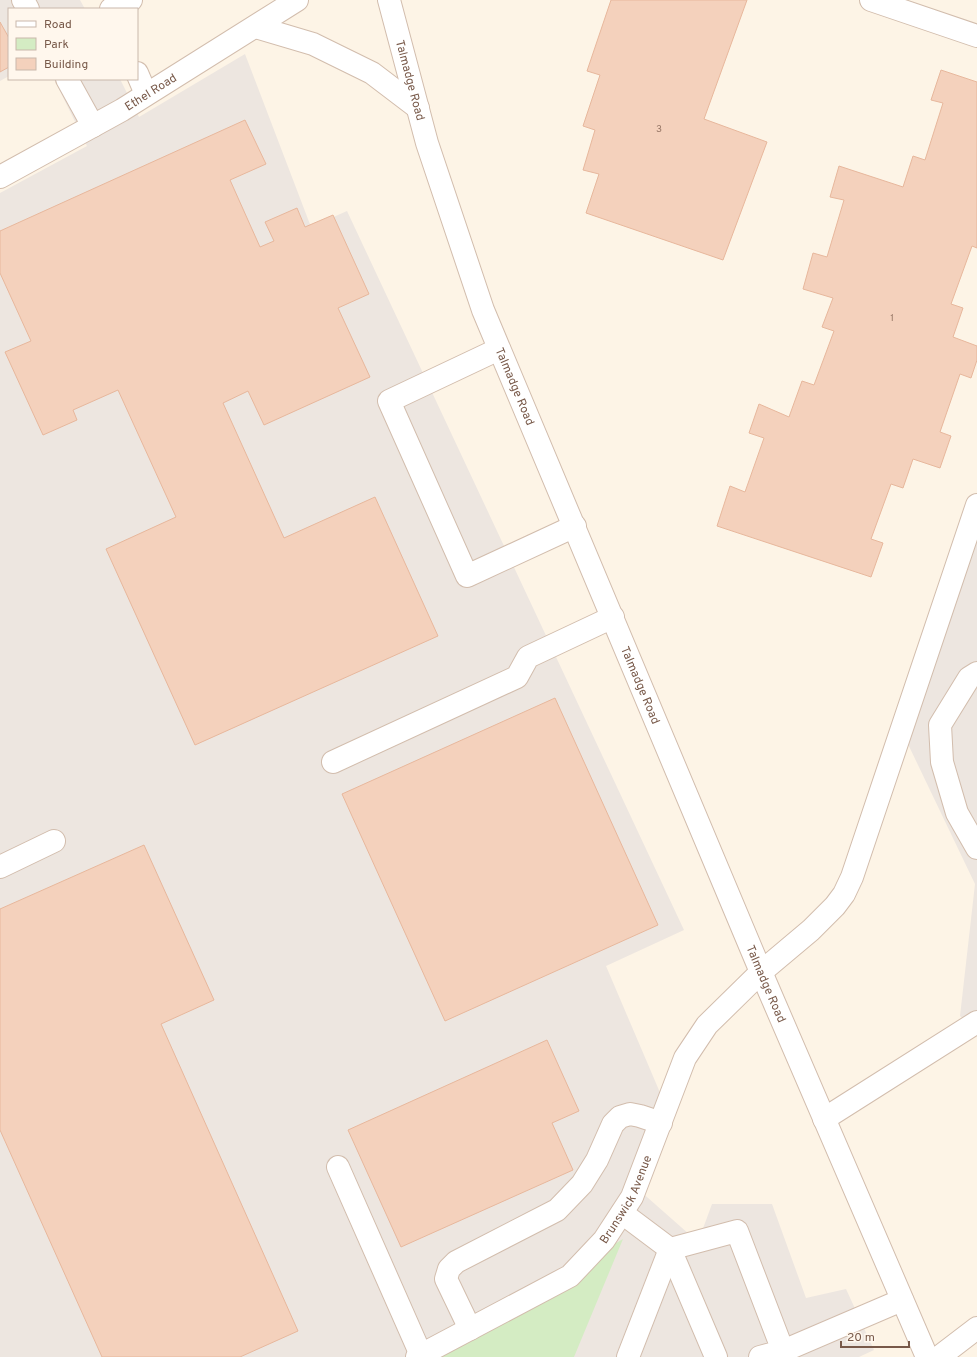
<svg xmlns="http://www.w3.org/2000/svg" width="977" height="1357" viewBox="0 0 977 1357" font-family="Overpass,sans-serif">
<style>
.industrial{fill:#ede6e0}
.green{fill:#d4ecc3}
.building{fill:#f4d1bc;stroke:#e7b79c}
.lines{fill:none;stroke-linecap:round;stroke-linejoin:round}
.minor-casing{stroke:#d2bdad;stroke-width:24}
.minor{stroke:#fff;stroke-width:22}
.labels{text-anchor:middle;stroke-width:3;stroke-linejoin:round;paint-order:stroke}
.number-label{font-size:10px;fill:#977766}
.street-label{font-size:12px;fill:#785949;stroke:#fff7ed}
</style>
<rect width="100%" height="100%" fill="#fdf4e6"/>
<path class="industrial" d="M 0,0 L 80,0 L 85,9 L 9,9 L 9,76 L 0,81 Z
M 245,54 L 311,227 L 347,211 L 684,930 L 606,966 L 670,1116 L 639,1190 L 698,1242 L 712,1204 L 772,1204 L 806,1298 L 846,1289 L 874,1350 L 859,1357 L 0,1357 L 0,193 L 87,146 L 54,79 L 120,79 L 139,117 Z
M 977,536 L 977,1033 L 960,1016 L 975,884 L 895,717 Z"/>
<path class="green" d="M 623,1239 L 574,1357 L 423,1357 Z"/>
<path class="building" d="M 611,0 L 747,0 L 704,119 L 767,142 L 723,260 L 586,213 L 599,174 L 583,170 L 595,130 L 583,126 L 600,75 L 587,71 Z
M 0,22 L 9,38 L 9,67 L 0,72 Z
M 941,70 L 977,82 L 977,248 L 972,246 L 951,304 L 963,308 L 953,337 L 977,346 L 977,360 L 971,378 L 960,374 L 940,432 L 951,436 L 940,468 L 913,459 L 903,488 L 891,484 L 871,539 L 883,543 L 871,577 L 717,526 L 730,486 L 745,492 L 764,438 L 749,433 L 759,404 L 789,417 L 802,381 L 814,385 L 834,331 L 822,327 L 833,298 L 803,289 L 813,253 L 827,257 L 844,200 L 830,197 L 839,166 L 903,187 L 913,156 L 925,160 L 943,103 L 931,100 Z
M 245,120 L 266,164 L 230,180 L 260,247 L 274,241 L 265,222 L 297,208 L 305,227 L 333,215 L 369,294 L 338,308 L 370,377 L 264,425 L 248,391 L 223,403 L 284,538 L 375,497 L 438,636 L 195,745 L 106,549 L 176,517 L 118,390 L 73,410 L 77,420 L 43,435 L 5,352 L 31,341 L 0,273 L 0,231 Z
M 555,698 L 658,925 L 445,1021 L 342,794 Z
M 144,845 L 214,1000 L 161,1024 L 298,1331 L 240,1357 L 102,1357 L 0,1130 L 0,909 Z
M 547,1040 L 579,1111 L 552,1123 L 573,1170 L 401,1247 L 348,1130 Z"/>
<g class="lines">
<g class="minor-casing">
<g id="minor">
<path d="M 23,0 L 28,9"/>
<path id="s1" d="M 389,0 L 427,143 L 483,310 L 761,972 L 927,1357"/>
<path d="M 871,0 L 977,36"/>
<path d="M 111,9 L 131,0"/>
<path d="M 256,27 L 313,44 L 372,73 L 418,108"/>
<path d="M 137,73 L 146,94"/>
<path d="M 67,79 L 93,126"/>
<path id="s2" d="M 0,177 L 122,110 L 297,0"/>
<path d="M 499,349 L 389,401 L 467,576 L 575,526"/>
<path d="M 977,673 L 969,678 L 940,725 L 942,762 L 957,813 L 977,848"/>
<path d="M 333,762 L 517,677 L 528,657 L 613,617"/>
<path d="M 0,867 L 54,841"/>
<path d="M 824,1119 L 977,1022"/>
<path d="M 338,1167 L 421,1355"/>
<path d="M 622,1213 L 670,1249 L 716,1357"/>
<path d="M 670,1249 L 737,1231 L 783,1351 L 760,1357"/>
<path d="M 470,1329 L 446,1279 L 449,1269 L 456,1262 L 557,1210 L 582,1184 L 597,1160 L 613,1124 L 620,1117 L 630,1114 L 640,1116 L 661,1123"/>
<path d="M 783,1351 L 902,1300"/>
<path id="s3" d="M 417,1357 L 570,1276 L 604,1240 L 632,1197 L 685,1058 L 707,1025 L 761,972 L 811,930 L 835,906 L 844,894 L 852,877 L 977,505"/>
<path d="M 628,1357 L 670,1249"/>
<path d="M 939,1357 L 977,1328"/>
</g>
</g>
<use href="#minor" class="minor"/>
</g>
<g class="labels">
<g class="number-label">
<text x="659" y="132">3</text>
<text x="892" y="321">1</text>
</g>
<g class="street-label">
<text dy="4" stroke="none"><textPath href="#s1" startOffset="83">Talmadge Road</textPath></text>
<text dy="4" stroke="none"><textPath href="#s2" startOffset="173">Ethel Road</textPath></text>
<text dy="4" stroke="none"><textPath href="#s1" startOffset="407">Talmadge Road</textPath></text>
<text dy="4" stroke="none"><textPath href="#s1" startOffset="731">Talmadge Road</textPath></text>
<text dy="4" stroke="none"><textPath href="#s1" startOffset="1055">Talmadge Road</textPath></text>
<text dy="4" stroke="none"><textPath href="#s3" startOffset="269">Brunswick Avenue</textPath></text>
</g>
</g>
<rect x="8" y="8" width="130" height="72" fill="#fff7ed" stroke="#c9b8ab"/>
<rect x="16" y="21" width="20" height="6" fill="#ffffff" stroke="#c9b8ab"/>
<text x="44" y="28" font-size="12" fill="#785949">Road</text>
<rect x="16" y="38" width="20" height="12" fill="#d4ecc3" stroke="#c9b8ab"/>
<text x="44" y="48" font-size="12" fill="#785949">Park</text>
<rect x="16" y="58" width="20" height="12" fill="#f4d1bc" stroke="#c9b8ab"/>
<text x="44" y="68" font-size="12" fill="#785949">Building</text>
<path d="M841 1341v6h68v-6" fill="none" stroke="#785949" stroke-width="2"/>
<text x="847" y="1341" font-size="12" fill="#785949" stroke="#fff7ed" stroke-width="3" paint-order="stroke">20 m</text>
</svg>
